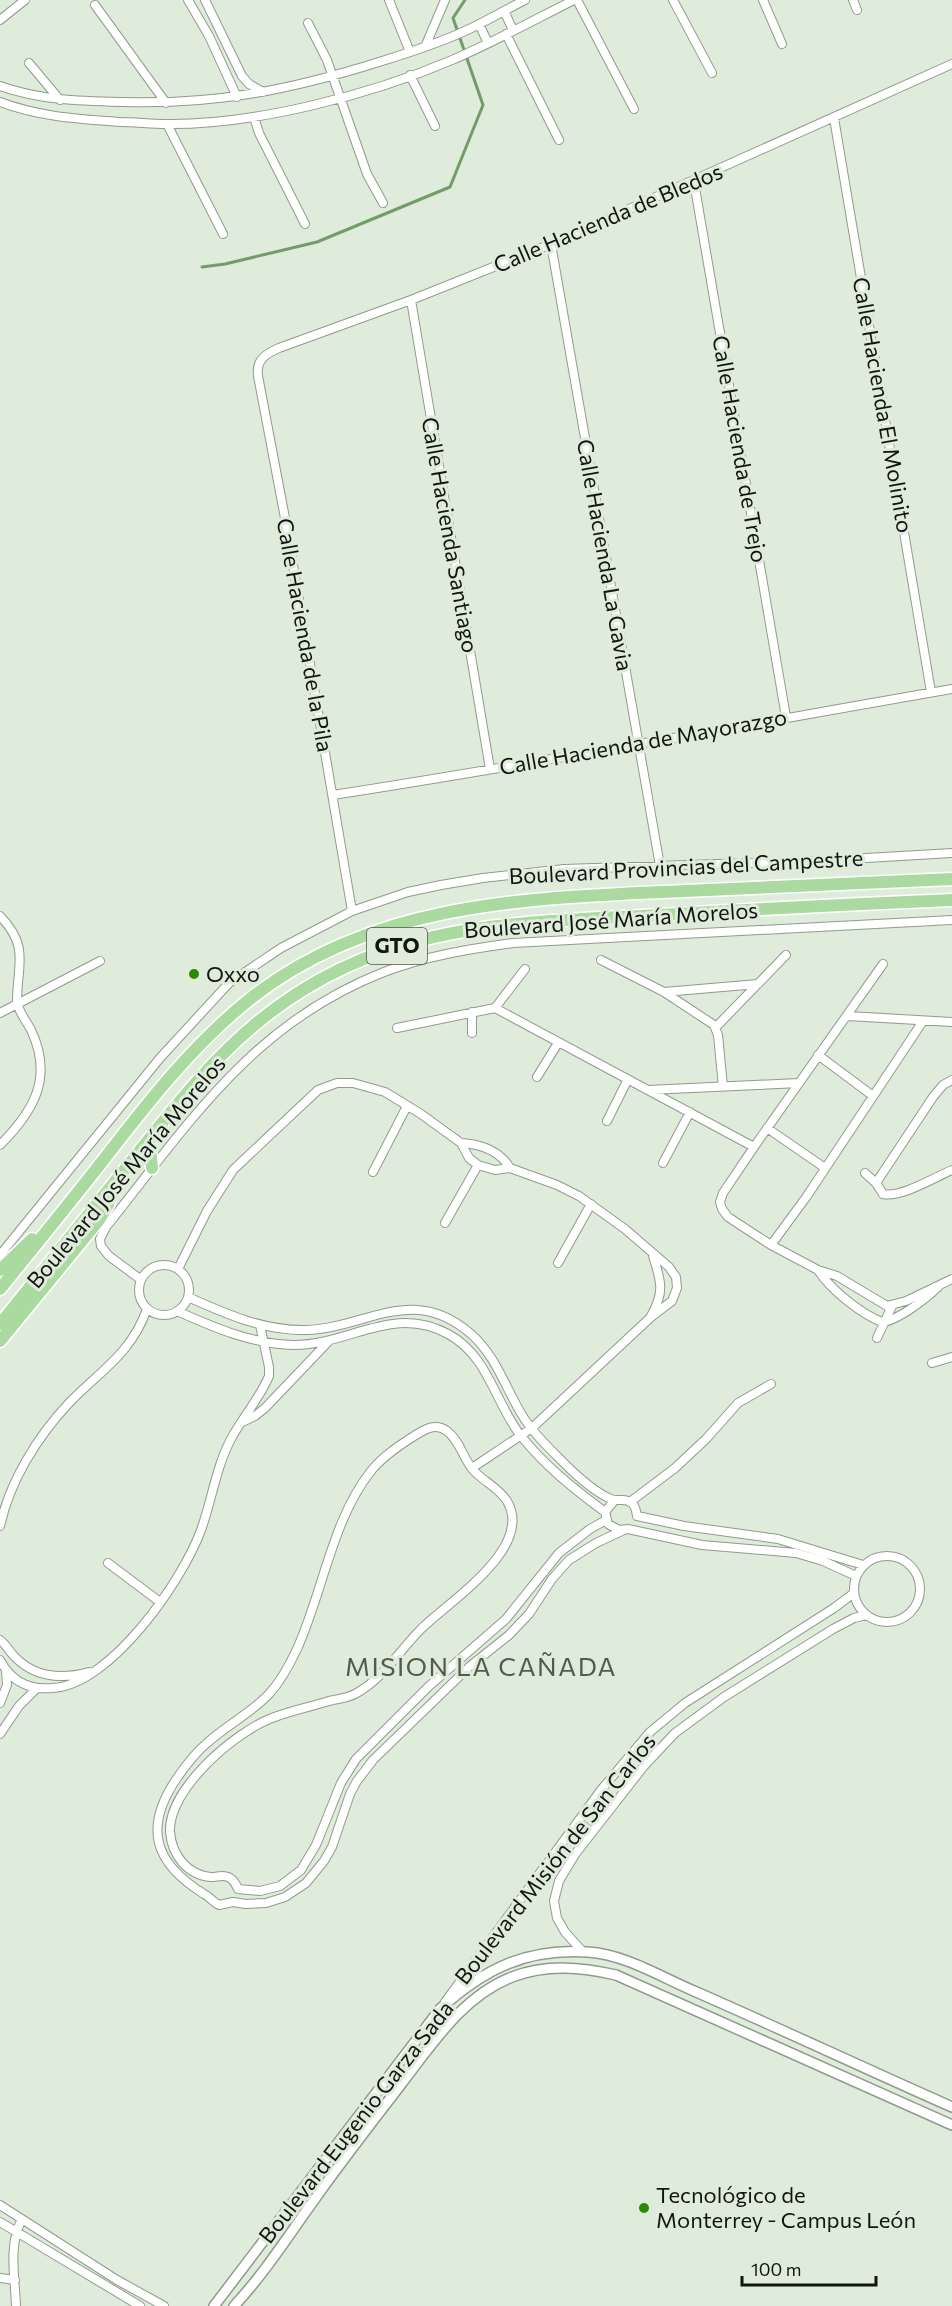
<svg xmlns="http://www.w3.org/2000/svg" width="952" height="2306" viewBox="0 0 952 2306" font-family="Commissioner,sans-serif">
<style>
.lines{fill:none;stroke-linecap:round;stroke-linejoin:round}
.stream{stroke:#739c6a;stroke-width:3}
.minor-casing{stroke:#8f9b8c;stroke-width:10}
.tertiary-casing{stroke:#8f9b8c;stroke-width:12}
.primary-casing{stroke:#fff;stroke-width:15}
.minor{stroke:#fff;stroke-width:8}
.tertiary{stroke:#fff;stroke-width:9}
.primary{stroke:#abdaa0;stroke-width:12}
.poi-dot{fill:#2a8c00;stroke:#dfecdc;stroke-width:2}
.labels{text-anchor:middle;stroke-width:6;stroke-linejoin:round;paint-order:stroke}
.shield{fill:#dfecdc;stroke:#50564e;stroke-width:1.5}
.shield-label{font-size:21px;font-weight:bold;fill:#121611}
.street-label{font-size:22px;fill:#121611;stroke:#dfecdc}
.poi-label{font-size:22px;fill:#121611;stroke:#dfecdc;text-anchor:start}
.quarter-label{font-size:26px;letter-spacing:1.5px;fill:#515c4e;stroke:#dfecdc}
</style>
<rect width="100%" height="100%" fill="#dfecdc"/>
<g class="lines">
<path class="stream" d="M 202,267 L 225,264 L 317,242 L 450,187 L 483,105 L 453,18 L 465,0"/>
<g class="minor-casing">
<path id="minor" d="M 188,0 L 209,36 L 237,97
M 205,0 L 242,76 L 249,84 L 263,92
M 389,0 L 410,52
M 577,0 L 634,109
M 673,0 L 712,73
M 763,0 L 782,44
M 853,0 L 857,10
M 95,5 L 166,103
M 504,11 L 513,30
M 0,20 L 25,0
M 308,23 L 327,60 L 367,174 L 383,203
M 479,24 L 488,43
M 506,34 L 559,140
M 425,47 L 445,0
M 29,63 L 60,100
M 410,75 L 435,126
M 0,86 C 39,100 79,101 121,102 C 215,105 290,90 379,62 C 408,53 437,44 465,31 C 485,22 505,10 525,0
M 0,102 C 39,117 80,119 120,122 C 135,122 151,124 166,124 C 255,125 370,95 452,60 C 494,42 534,20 574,0
M 254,117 L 259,133 L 305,224
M 834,118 L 931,692
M 167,124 L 223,234
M 694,182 L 786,717
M 551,244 L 660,866
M 411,300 L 490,769
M 333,795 C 540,763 746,725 952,689
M 352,911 L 285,518 L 258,376 C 256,360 265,354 279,348 L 411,300 L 551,244 L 952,64
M 0,916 C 30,947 17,965 17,1002 C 18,1011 27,1022 31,1030 C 54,1078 33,1112 0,1145
M 601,960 L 664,992 L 714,1025 L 718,1035 L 723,1087
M 883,964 L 754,1147 L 723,1193 L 720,1202 L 722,1209 L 728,1217 L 771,1245 L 818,1270 L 837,1276 L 887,1306 L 906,1301 L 952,1279
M 664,992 L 758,984
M 495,1008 L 754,1147
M 472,1012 L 472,1033
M 0,1013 L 100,961
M 848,1016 L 952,1022
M 716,1027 L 786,955
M 397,1028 L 495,1008 L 525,969
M 818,1055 L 873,1096
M 537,1077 L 558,1043
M 648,1090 L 799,1083
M 607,1121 L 628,1079
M 767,1128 L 825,1168
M 461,1143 C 480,1144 499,1150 510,1168
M 663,1163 L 690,1112
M 373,1172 L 407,1106
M 865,1173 L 876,1183 L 883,1194 C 901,1198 935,1177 952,1170
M 876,1183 L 933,1097 L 943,1085 L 952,1080
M 445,1223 L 478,1165
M 771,1245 L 807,1196 L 923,1021
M 0,1255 L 160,1058 L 229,983 L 281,948 L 352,911 L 408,892 L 441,885 L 483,878 L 564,869 L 815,861 L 952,853
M 558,1263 L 591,1204
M139 1290a25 25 0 1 1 50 0a25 25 0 1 1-50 0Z
M 178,1269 L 207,1211 L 233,1170 L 318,1090 L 337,1083 L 353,1083 L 385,1092 L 421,1114 L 461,1143 L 469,1158 L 478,1165 L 495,1170 L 510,1168 L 557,1185 L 579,1196 L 625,1229 L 669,1267 L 676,1277 L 677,1288 L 672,1301 L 651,1317 L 532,1428 L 472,1468
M 818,1270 C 830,1289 861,1314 882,1322 C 897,1321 927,1298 938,1287
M 140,1279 L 109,1256 L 101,1246 L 100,1239 L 106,1227 C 190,1122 253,1023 384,972 C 426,956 469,949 513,943 L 952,920
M 188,1297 C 226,1314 264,1331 306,1330 C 367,1328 412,1283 471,1334 C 496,1356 505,1387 522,1415 C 533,1433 549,1448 564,1463 C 577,1476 594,1492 611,1499 C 618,1502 625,1497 632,1503 C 636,1507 636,1511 637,1516
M 177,1311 C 215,1328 252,1344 294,1345 C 350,1345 393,1304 448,1334 C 488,1355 495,1403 521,1436 C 545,1466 574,1489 605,1512
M 651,1316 C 665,1292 661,1281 653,1256
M 877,1338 L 892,1306
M 932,1363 L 952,1357
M 242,1422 L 255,1416 L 265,1408 L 328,1342
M 614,1501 L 605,1512 L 608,1524 L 619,1530 L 628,1529 L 702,1545 L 796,1553 L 823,1561 L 856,1576
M 630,1502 L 675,1468 L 706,1439 L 738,1403 L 771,1384
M 637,1516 L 684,1526 L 778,1539 L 863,1565
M 0,1526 C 10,1481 37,1437 69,1403 C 100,1371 131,1354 147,1309
M854 1589a33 33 0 1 1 66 0a33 33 0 1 1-66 0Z
M 108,1563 L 160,1602
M 0,1640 C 7,1645 10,1653 16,1658 C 36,1678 63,1679 89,1672
M 0,1660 C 11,1681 29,1690 52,1688 C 110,1686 183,1580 201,1530 C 212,1500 216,1467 231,1439 C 242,1418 260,1398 269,1376 L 269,1367 L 260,1325
M 0,1703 L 7,1685 L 6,1671
M 0,1734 L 19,1706 L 36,1689
M 578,1822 L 592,1832
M 238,1889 C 235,1883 235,1881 230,1878 C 224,1874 218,1877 211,1877 C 187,1875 172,1855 170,1832 C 168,1789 235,1732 272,1718 C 290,1711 310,1707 329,1701 C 338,1699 347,1698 355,1694 C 383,1679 399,1651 421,1629 C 448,1602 535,1548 507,1501 C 499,1488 483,1481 473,1470 C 463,1458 460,1441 447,1431 C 435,1422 423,1430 411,1438 C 397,1447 382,1457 371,1471 C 332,1520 323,1592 297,1649 C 290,1664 281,1681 269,1694 C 251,1713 227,1725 207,1743 C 195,1753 186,1765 177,1778 C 143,1828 154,1863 204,1894 C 210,1897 213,1902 219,1905 L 233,1902 L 246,1904 L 266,1903 L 285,1897 L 306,1883 L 324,1861 L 332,1847 L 350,1794 L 357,1781 L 373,1760 L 469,1667 L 509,1635 L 529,1614 L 552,1579 L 569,1560 L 596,1543 L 624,1530
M 238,1889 L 260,1891 L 280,1886 L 301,1870 L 316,1845 L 341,1783 L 356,1759 L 428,1687 L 506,1619 L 559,1553 L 590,1529 L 606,1520
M 583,1952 L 565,1932 L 557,1918 L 554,1901 L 559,1881 L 576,1853 L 644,1766 L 675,1733 L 724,1697 L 833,1629 L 854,1618 L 867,1615
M 445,2002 L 601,1790 L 650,1732 L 685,1703 L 834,1608 L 854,1593
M 0,2205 L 117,2280 L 164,2306
M 0,2222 L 140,2306
M 0,2278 L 15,2280
M 16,2306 C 15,2277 8,2245 22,2219"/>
</g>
<g class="tertiary-casing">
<path id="tertiary" d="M 214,2306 L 440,2009 C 484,1969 526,1948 588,1952 C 624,1954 661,1977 694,1991 C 781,2029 866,2069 952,2107
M 234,2306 C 265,2273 290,2233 317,2196 C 344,2158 373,2121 402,2083 C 433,2043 463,1996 512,1977 C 547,1964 581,1967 616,1975 L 952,2125"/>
</g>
<g class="primary-casing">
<path id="primary" d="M 149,1139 L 152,1168
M 0,1270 L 32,1239
M 0,1289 C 34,1247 68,1205 101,1163 C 146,1105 192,1045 250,999 C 375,900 534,898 685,891 C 774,887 863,883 952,879
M 0,1324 C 43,1270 87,1217 130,1163 C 170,1113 208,1063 258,1022 C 380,921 512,923 661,915 C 758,909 855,904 952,900
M 0,1341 L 99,1220 L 108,1205 L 111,1189"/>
</g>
<use href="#minor" class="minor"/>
<use href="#tertiary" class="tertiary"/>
<use href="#primary" class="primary"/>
</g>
<g class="poi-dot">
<circle cx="194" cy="974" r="6"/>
<circle cx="644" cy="2208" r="6"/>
</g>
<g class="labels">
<rect class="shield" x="367" y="928" width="60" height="36" rx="4.5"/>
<g class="shield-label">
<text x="397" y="953">GTO</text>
</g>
<g class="street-label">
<text transform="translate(608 218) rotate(-23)" y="8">Calle Hacienda de Bledos</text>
<text transform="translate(883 405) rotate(80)" y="8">Calle Hacienda El Molinito</text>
<text transform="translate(740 449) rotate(80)" y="8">Calle Hacienda de Trejo</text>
<text transform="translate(450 535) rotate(80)" y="8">Calle Hacienda Santiago</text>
<text transform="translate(605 555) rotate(80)" y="8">Calle Hacienda La Gavia</text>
<text transform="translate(305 635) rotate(80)" y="8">Calle Hacienda de la Pila</text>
<text transform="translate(643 742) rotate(-10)" y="8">Calle Hacienda de Mayorazgo</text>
<text transform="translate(686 867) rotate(-3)" y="8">Boulevard Provincias del Campestre</text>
<text transform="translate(611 920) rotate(-4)" y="8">Boulevard José María Morelos</text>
<text transform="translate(126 1172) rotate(-50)" y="8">Boulevard José María Morelos</text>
<text transform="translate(555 1859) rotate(-52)" y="8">Boulevard Misión de San Carlos</text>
<text transform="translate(356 2122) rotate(-52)" y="8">Boulevard Eugenio Garza Sada</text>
</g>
<g class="poi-label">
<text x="206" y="982">Oxxo</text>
<text x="656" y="2203">Tecnológico de<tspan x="656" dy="25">Monterrey - Campus León</tspan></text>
</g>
<g class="quarter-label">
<text x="481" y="1676">MISION LA CAÑADA</text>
</g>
</g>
<path d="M742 2276v9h134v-9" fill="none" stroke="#121611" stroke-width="3"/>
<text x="751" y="2276" font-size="18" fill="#121611" stroke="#dfecdc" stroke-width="4.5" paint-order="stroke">100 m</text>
</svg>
